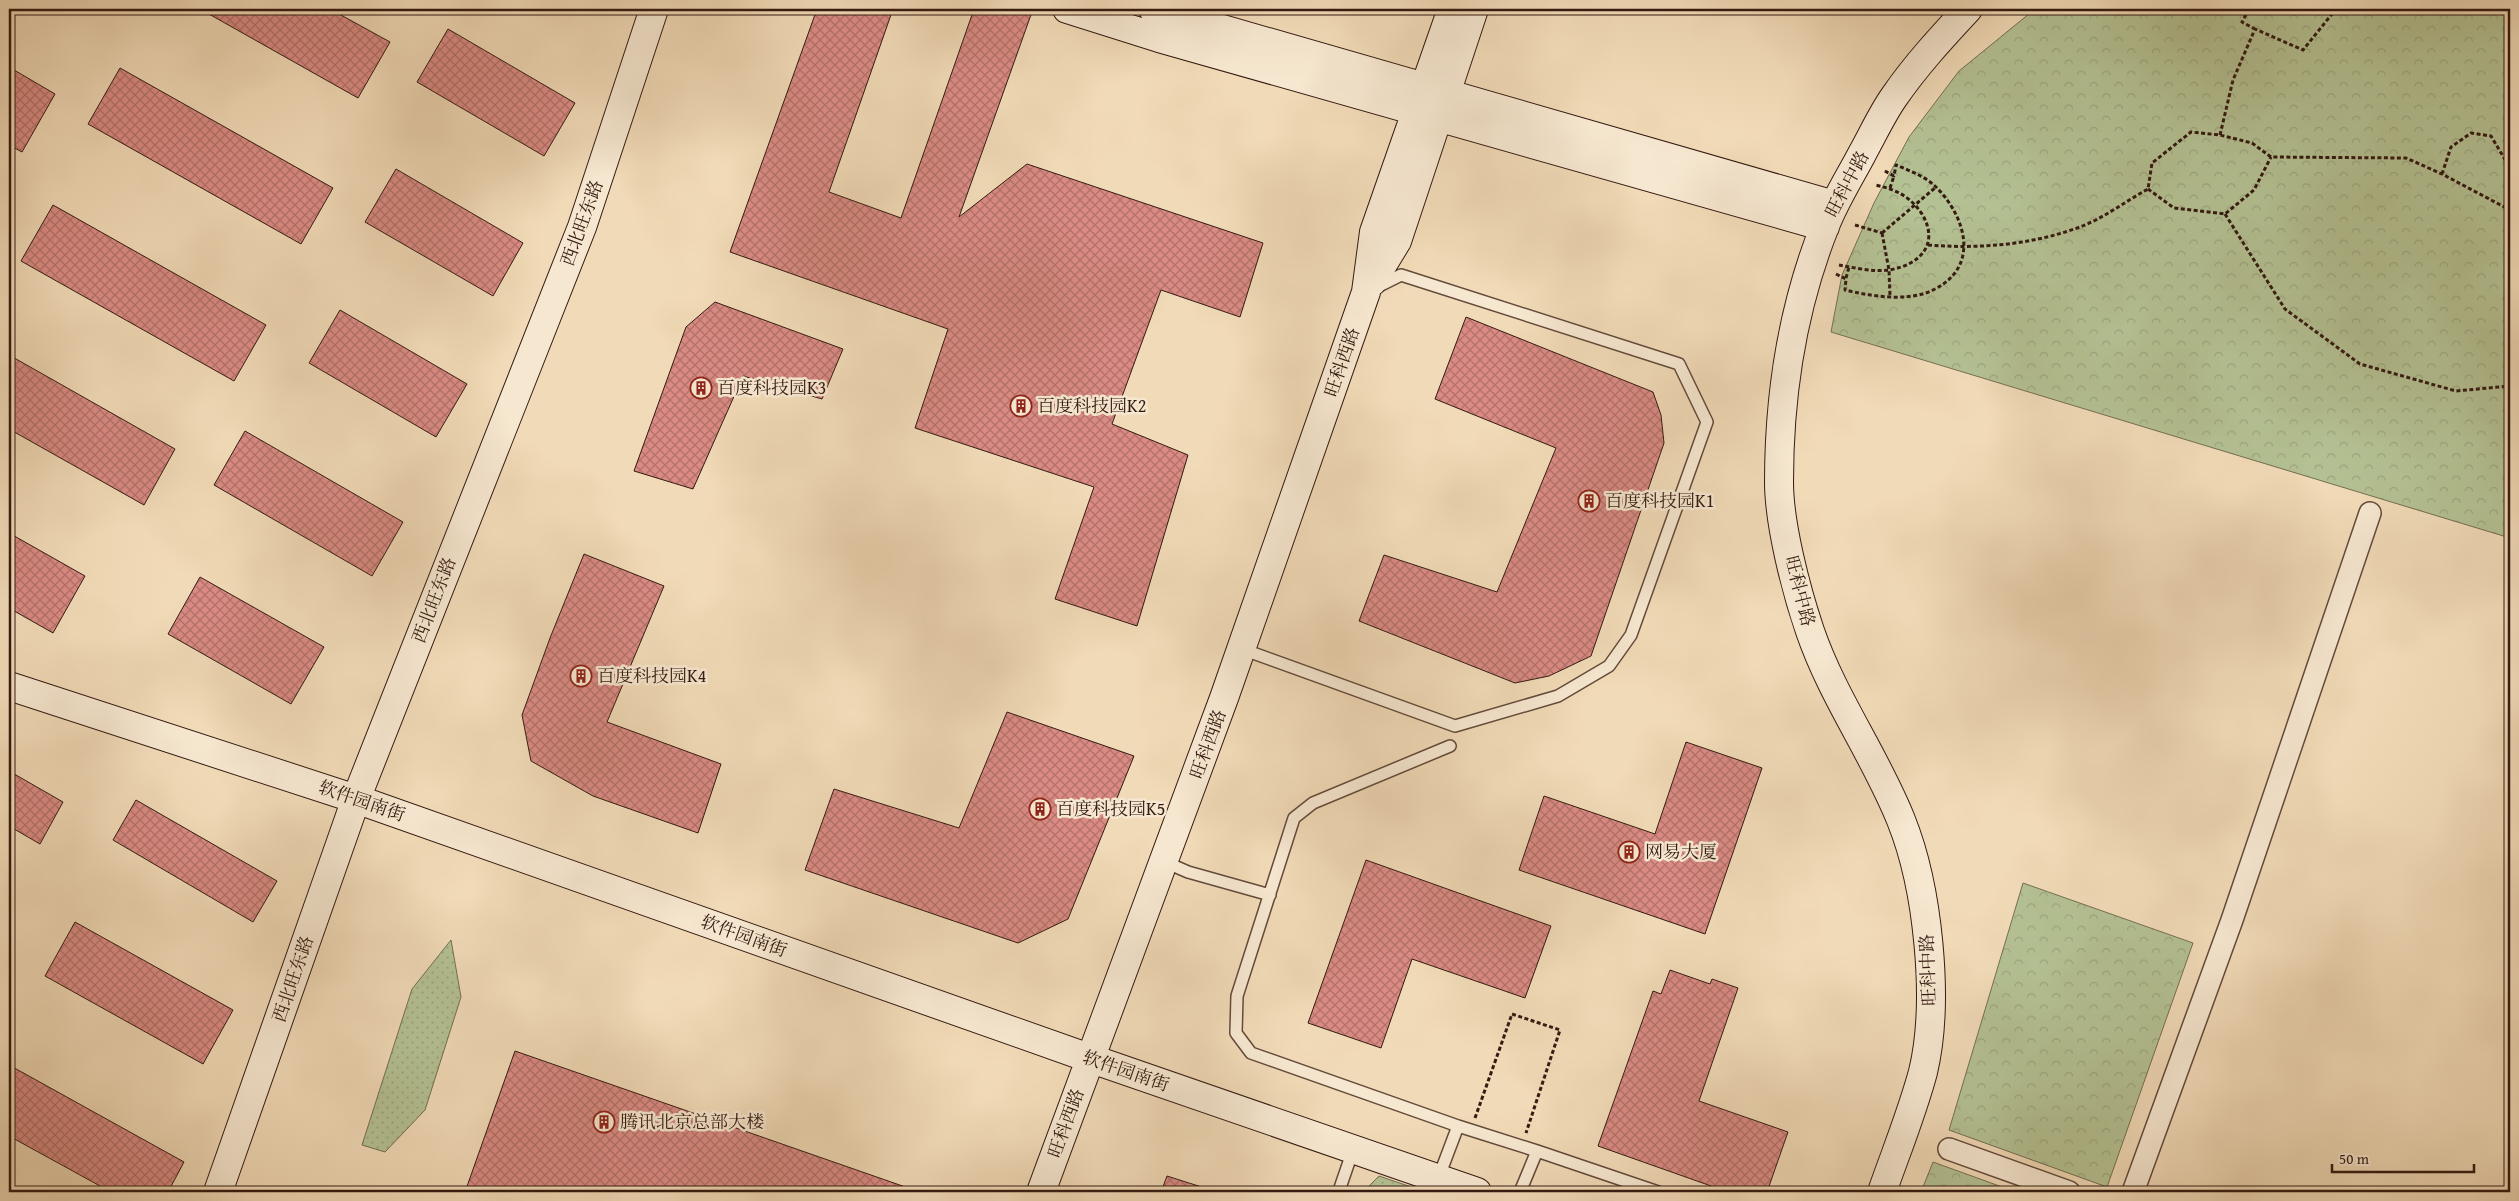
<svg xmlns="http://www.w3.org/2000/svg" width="2519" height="1201" viewBox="0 0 2519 1201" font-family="'Gentium Book Plus','Noto Serif SC',serif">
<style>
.grass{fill:url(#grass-dots);stroke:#746e52}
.forest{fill:url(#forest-crowns);stroke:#746e52}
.building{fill:url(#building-cross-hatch);stroke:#341a11}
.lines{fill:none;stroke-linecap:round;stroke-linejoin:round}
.lane-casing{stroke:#634a3a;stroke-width:14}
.street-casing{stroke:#634a3a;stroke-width:24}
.secondary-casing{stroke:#341a11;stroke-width:30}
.path{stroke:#341a11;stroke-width:3;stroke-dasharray:4 2.5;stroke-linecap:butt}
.lane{stroke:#f6e7d0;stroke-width:11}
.street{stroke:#f6e7d0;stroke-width:21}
.secondary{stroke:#f6e7d0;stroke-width:28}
.labels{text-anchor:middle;stroke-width:5;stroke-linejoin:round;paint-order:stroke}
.street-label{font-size:18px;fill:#341a11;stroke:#f6e7d0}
.poi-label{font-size:18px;fill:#341a11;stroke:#f6e7d0;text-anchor:start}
</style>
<defs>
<pattern id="grass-dots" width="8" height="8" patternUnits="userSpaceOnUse" patternTransform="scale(1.25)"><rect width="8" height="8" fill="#b4c193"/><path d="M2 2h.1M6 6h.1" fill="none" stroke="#9ba57e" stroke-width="1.8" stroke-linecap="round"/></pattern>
<pattern id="forest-crowns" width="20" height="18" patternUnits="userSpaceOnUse" patternTransform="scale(1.25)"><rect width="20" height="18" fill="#b4c193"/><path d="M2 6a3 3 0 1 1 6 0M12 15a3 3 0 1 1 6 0" fill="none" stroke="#9ba57e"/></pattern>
<pattern id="building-cross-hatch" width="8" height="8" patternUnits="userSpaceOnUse" patternTransform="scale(1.25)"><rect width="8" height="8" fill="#db8b84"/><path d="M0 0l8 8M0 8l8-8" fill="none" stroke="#b2716b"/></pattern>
</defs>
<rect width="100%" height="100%" fill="#f1dab7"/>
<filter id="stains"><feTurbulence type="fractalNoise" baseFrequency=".004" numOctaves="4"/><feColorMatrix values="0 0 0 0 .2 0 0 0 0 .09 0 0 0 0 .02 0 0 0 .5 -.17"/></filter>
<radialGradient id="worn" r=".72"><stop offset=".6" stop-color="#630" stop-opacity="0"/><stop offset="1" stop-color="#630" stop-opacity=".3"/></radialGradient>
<path class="grass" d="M 451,940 L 461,997 L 425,1110 L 385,1152 L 362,1145 L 412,989 Z
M 1379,1176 L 1426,1192 L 1367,1192 L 1369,1186 Z"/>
<path class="forest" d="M 2035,9 L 2510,9 L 2510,538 L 1831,332 L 1842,275 L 1874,203 L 1909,137 L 1959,71 Z
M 2023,883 L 2193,943 L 2107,1187 L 1949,1130 Z
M 1933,1162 L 2016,1192 L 1921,1192 Z"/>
<path class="building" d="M 200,9 L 330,9 L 390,42 L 358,98 Z
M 817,9 L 893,9 L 829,192 L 901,218 L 974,9 L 1033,9 L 959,217 L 1027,164 L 1263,243 L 1240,317 L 1161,290 L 1112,424 L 1188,455 L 1137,626 L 1055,599 L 1094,487 L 915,428 L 948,329 L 730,252 Z
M 448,29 L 575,103 L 544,156 L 417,82 Z
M 9,67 L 55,94 L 22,152 L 9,145 Z
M 120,68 L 333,188 L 301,244 L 88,124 Z
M 396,169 L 523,243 L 493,296 L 365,222 Z
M 53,205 L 266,325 L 234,381 L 21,261 Z
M 715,302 L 843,349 L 822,399 L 743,376 L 693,489 L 634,471 L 686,327 Z
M 340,310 L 467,384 L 436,437 L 309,363 Z
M 1466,317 L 1653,392 L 1661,415 L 1664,443 L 1591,656 L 1549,676 L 1515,683 L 1359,621 L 1384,555 L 1497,592 L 1556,448 L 1435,399 Z
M 9,355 L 175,449 L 144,505 L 9,429 Z
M 245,431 L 403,522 L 372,576 L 214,485 Z
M 9,533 L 85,576 L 53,633 L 9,608 Z
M 584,554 L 664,586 L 607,722 L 721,764 L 698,833 L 593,796 L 531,761 L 522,715 L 550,638 Z
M 200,577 L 324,647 L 291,704 L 168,634 Z
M 1007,712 L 1134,756 L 1068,919 L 1018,943 L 805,870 L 834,789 L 959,828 Z
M 1686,742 L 1762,768 L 1705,934 L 1519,870 L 1544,796 L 1655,834 Z
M 9,771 L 63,802 L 40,844 L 9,826 Z
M 136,800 L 277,881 L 253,922 L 113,840 Z
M 1366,860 L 1551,926 L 1525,998 L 1412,959 L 1381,1048 L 1308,1023 Z
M 75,922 L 233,1010 L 203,1064 L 45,976 Z
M 1670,970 L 1710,984 L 1712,979 L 1738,988 L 1699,1101 L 1788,1132 L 1767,1192 L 1728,1192 L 1598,1146 L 1653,991 L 1661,994 Z
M 515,1051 L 914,1190 L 914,1192 L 465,1192 Z
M 9,1065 L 184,1162 L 168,1192 L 111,1192 L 9,1136 Z
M 1167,1176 L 1208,1189 L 1207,1192 L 1161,1192 Z"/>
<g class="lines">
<g class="lane-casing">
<path id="lane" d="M 1242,649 L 1455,726 L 1558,696 L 1609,666 L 1631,635 L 1707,422 L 1679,364 L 1401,275 L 1375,288
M 1450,746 L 1313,803 L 1294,818 L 1237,996 L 1236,1033 L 1251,1053 L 1458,1126
M 1165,862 L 1188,872 L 1270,895
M 1537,1151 L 1658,1192
M 1438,1179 L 1458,1126 L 1537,1151 L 1520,1192
M 1341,1192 L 1340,1188 L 1353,1150"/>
</g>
<g class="street-casing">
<path id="street" d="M 1949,1149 L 2069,1192
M 2133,1192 L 2232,920 L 2370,513"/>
</g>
<g class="secondary-casing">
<path id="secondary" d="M 1067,9 L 1159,38 L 1825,227
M 1153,9 L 1834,205
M 1372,282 L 1397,241 L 1474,9
M 9,686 L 356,799 L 1089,1058 L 1477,1192
M 218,1192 L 356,799 L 582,227 L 654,9
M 1041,1192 L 1224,698 L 1366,292 L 1374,232 L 1452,9
M 1882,1192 C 1896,1152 1912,1113 1923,1072 C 1940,1001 1928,887 1901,820 C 1875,755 1833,698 1810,631 C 1796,590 1779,524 1779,482 C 1779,395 1793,306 1825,226 C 1835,200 1850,177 1863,152 C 1873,134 1882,114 1894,97 C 1916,65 1942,37 1968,9"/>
</g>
<path class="path" d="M 2249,9 L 2242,22 L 2255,29
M 2220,135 L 2233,80 L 2255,29 L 2303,50 L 2336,9
M 2442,174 L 2451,147 L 2471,133 L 2491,136 L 2510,168
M 1890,188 L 1894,176
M 2148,189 L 2174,208 L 2225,214 L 2254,190 L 2271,157
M 2508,209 L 2510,199
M 2225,214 L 2285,309 L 2360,364 L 2456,391 L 2510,386
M 1855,225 L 1882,233
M 1882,233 L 1936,187
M 1882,233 L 1889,270 L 1890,296
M 1928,245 C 1980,249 2031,245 2080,227 C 2104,218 2126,201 2148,189 L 2152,163 L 2191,132 L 2220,135 L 2252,143 L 2271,157 L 2406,158 L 2442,174 L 2510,210
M 1839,265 C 1855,268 1873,272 1889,270 C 1920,265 1940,244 1922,214 C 1910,196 1895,189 1875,185
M 1836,274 L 1846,279 L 1845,290 C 1871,296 1909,303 1935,289 C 1980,266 1966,217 1936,187 C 1925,176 1910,171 1896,165 L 1894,176 L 1883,170
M 1846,278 L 1849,267
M 1475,1118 L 1512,1014 L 1560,1030 L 1526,1133"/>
<use href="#lane" class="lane"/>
<use href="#street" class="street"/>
<use href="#secondary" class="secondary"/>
</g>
<defs>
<g id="building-ring" transform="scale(1.125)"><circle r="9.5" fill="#f6e7d0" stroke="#8f2418" stroke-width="1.5"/><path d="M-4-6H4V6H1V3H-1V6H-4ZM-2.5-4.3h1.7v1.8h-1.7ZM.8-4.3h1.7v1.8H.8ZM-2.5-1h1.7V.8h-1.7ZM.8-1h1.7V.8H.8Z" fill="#8f2418"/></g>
</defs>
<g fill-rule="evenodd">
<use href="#building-ring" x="701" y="388"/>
<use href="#building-ring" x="1021" y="406"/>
<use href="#building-ring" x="1589" y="501"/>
<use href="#building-ring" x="581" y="676"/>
<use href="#building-ring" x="1040" y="809"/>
<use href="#building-ring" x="1629" y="852"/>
<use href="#building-ring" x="604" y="1122"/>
</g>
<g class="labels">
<g class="street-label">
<text transform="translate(1847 184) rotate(-62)" y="6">旺科中路</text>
<text transform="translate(582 223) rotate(-70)" y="6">西北旺东路</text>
<text transform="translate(1342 362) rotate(-71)" y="6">旺科西路</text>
<text transform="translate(1800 591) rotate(76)" y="6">旺科中路</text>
<text transform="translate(434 600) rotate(-69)" y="6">西北旺东路</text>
<text transform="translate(1208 744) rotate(-70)" y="6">旺科西路</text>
<text transform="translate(362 801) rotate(19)" y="6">软件园南街</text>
<text transform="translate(744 936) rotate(20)" y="6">软件园南街</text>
<text transform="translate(1928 970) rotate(-92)" y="6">旺科中路</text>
<text transform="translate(293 979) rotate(-71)" y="6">西北旺东路</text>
<text transform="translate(1126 1071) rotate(19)" y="6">软件园南街</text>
<text transform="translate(1066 1123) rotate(-70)" y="6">旺科西路</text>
</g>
<g class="poi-label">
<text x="717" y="394">百度科技园K3</text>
<text x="1037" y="412">百度科技园K2</text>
<text x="1605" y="507">百度科技园K1</text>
<text x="597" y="682">百度科技园K4</text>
<text x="1056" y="815">百度科技园K5</text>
<text x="1645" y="858">网易大厦</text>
<text x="620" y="1128">腾讯北京总部大楼</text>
</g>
</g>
<rect width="2519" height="1201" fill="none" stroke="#f1dab7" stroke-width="30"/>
<rect x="10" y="10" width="2499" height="1181" fill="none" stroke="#341a11" stroke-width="2.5"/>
<rect x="15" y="15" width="2489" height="1171" fill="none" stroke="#341a11"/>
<path d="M2332 1164v8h142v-8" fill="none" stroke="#341a11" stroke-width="2.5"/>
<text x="2339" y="1164" font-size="15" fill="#341a11" stroke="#f6e7d0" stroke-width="4" paint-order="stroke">50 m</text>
<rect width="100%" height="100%" filter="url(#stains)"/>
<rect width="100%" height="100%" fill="url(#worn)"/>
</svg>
